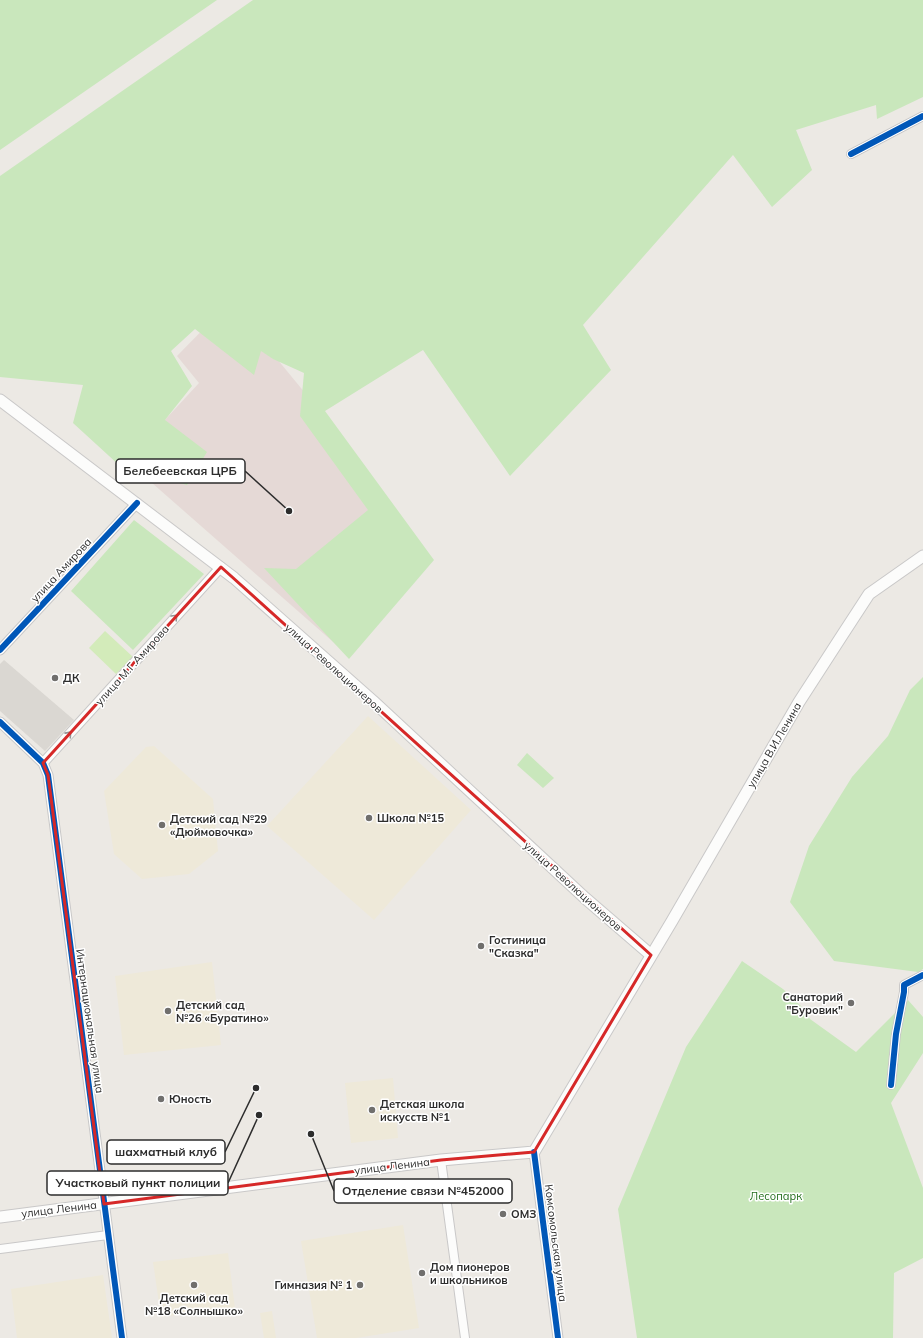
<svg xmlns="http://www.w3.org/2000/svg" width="923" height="1338" viewBox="0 0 923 1338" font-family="Mulish,sans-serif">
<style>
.education{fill:#eee9d9}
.medical{fill:#e5d9d6}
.green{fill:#c9e7bc}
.pitch{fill:#d3ebba}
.plaza{fill:#dad7d2}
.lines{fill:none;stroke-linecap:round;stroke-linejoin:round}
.minor-casing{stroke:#c9c8c8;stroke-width:10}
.tertiary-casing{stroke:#c9c8c8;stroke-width:11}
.secondary-casing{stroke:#c9c8c8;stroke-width:13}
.minor{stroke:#fcfcfb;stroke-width:8}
.tertiary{stroke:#fcfcfb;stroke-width:9}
.secondary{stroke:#fcfcfb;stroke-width:11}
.cycleway-casing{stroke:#fff;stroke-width:8}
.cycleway{stroke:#0057b8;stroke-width:6}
.oneway{stroke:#949494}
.marked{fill:none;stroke:#d62828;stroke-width:3;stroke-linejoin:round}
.poi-dot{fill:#706f6d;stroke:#fff;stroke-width:1.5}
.labels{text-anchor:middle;stroke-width:3;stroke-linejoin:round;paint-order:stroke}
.street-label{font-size:11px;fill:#2d2d2d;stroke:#fff}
.poi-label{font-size:11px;font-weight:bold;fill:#2d2d2d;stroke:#fff;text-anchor:start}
.park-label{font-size:11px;fill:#216d1a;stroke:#fff}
.leader{fill:none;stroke:#2d2d2d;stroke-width:1.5}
.callout-dot{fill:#2d2d2d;stroke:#fff;stroke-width:1.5}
.callout{fill:#fff;stroke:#2d2d2d;stroke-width:1.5}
.callout-label{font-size:12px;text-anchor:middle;font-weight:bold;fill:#2d2d2d}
</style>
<rect width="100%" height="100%" fill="#ece9e4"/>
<path class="education" d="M 368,716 L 471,810 L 374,920 L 267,826 Z
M 154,746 L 213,799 L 218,851 L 189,874 L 142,879 L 114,854 L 104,791 L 146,747 Z
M 212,962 L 221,1045 L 124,1055 L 115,976 Z
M 393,1078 L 398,1138 L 351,1143 L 345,1083 Z
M 403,1225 L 419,1328 L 356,1338 L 317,1338 L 301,1241 Z
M 228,1253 L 235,1308 L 161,1317 L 153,1262 Z
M 103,1275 L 112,1338 L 17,1338 L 11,1289 Z
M 272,1311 L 276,1338 L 264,1338 L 260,1313 Z"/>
<path class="medical" d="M 230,302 L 310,399 L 432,561 L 348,655 L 127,461 L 199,383 L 177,356 Z"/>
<path class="green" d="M 0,0 L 217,0 L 0,150 Z
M 253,0 L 923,0 L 923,97 L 877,119 L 876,105 L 796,130 L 812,170 L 772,207 L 733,155 L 583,325 L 611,370 L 510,476 L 423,350 L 325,411 L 434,560 L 349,659 L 264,568 L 296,569 L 368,510 L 300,416 L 304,373 L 273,359 L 261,351 L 254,375 L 195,329 L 171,351 L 192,386 L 165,420 L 207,452 L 187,485 L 120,466 L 73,423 L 83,385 L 0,377 L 0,176 Z
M 134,520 L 204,574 L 133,650 L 71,591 Z
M 923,677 L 923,969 L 918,972 L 834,961 L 790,902 L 809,846 L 852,777 L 888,736 L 910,690 Z
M 527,753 L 554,778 L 543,788 L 517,765 Z
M 742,961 L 783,989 L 802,1007 L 810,1019 L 856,1052 L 908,1000 L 923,1017 L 923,1053 L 891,1103 L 923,1188 L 923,1258 L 894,1273 L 893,1338 L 637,1338 L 618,1209 L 686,1047 Z"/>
<path class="pitch" d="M 105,631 L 133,657 L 116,674 L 89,648 Z"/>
<path class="plaza" d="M 4,660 L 74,720 L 45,751 L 0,711 L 0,664 Z"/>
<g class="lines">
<g class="minor-casing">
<path id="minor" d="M 851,154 L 923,116
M 891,1085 L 896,1034 L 904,992 L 904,985 L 923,975
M 441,1160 L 465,1338
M 0,1249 L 108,1235"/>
</g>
<g class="tertiary-casing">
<path id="tertiary" d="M 0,650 L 137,503
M 0,722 L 43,763 L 48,775 L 122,1338
M 43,763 L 221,567
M 534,1152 L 558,1338"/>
</g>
<g class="secondary-casing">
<path id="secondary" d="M 0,400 L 234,578 L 373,701 L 585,898 L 651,955
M 0,1217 L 441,1160 L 534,1152 L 672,921 L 799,702 L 841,637 L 869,594 L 923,556"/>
</g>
<use href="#minor" class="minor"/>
<use href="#tertiary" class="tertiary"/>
<use href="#secondary" class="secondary"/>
<g class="cycleway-casing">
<path id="cycleway" d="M 851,154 L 923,116
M 0,650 L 137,503
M 0,722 L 43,763 L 48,775 L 122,1338
M 891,1085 L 896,1034 L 904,992 L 904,985 L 923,975
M 534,1152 L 558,1338"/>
</g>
<use href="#cycleway" class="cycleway"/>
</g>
<defs><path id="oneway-chevron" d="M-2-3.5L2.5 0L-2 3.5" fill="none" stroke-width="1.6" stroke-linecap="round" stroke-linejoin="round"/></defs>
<g class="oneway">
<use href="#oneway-chevron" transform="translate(175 617) rotate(-47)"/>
<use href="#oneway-chevron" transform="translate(69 734) rotate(-48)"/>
</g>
<path class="marked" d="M 221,567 L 651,955 L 534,1152 L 441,1160 L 104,1204 L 48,775 L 43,763 Z"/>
<g class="poi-dot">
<circle cx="55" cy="678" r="4"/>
<circle cx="369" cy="818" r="4"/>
<circle cx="162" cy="825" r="4"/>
<circle cx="481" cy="946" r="4"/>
<circle cx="851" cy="1003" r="4"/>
<circle cx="168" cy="1011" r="4"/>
<circle cx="161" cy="1099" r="4"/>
<circle cx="372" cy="1110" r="4"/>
<circle cx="503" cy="1214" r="4"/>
<circle cx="422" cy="1273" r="4"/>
<circle cx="194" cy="1285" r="4"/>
<circle cx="360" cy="1285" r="4"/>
</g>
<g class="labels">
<g class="street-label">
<text transform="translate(61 570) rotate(-47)" y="4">улица Амирова</text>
<text transform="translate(132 665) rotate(-48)" y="4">улица М.Г.Амирова</text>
<text transform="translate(334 668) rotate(42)" y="4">улица Революционеров</text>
<text transform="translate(774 745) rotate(-60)" y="4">улица В.И.Ленина</text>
<text transform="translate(573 886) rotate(42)" y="4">улица Революционеров</text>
<text transform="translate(90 1021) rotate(82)" y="4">Интернациональная улица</text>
<text transform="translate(392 1166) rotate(-7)" y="4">улица Ленина</text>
<text transform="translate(59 1209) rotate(-7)" y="4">улица Ленина</text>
<text transform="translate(556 1243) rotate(83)" y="4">Комсомольская улица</text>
</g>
<g class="poi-label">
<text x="63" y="682">ДК</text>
<text x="377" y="822">Школа №15</text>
<text x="170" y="823">Детский сад №29<tspan x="170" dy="13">«Дюймовочка»</tspan></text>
<text x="489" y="944">Гостиница<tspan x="489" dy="13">"Сказка"</tspan></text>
<text x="843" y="1001" text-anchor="end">Санаторий<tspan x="843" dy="13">"Буровик"</tspan></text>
<text x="176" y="1009">Детский сад<tspan x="176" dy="13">№26 «Буратино»</tspan></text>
<text x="169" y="1103">Юность</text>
<text x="380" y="1108">Детская школа<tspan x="380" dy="13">искусств №1</tspan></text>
<text x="511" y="1218">ОМЗ</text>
<text x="430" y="1271">Дом пионеров<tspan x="430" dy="13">и школьников</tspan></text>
<text x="352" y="1289" text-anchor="end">Гимназия № 1</text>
<text x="194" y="1302" text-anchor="middle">Детский сад<tspan x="194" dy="13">№18 «Солнышко»</tspan></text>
</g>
<g class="park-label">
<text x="776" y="1200">Лесопарк</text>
</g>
</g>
<path class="leader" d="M289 511L245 471M256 1088L225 1152M259 1115L228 1183M311 1134L334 1191"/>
<g class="callout-dot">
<circle cx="289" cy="511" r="4"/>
<circle cx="256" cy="1088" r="4"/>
<circle cx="259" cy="1115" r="4"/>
<circle cx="311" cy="1134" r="4"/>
</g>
<g class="callout">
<rect x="116" y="459" width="129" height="24" rx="4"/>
<rect x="107" y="1140" width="118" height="24" rx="4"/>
<rect x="47" y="1171" width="181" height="24" rx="4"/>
<rect x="334" y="1179" width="178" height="24" rx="4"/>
</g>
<g class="callout-label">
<text x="180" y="475">Белебеевская ЦРБ</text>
<text x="166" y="1156">шахматный клуб</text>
<text x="138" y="1187">Участковый пункт полиции</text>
<text x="423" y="1195">Отделение связи №452000</text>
</g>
</svg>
